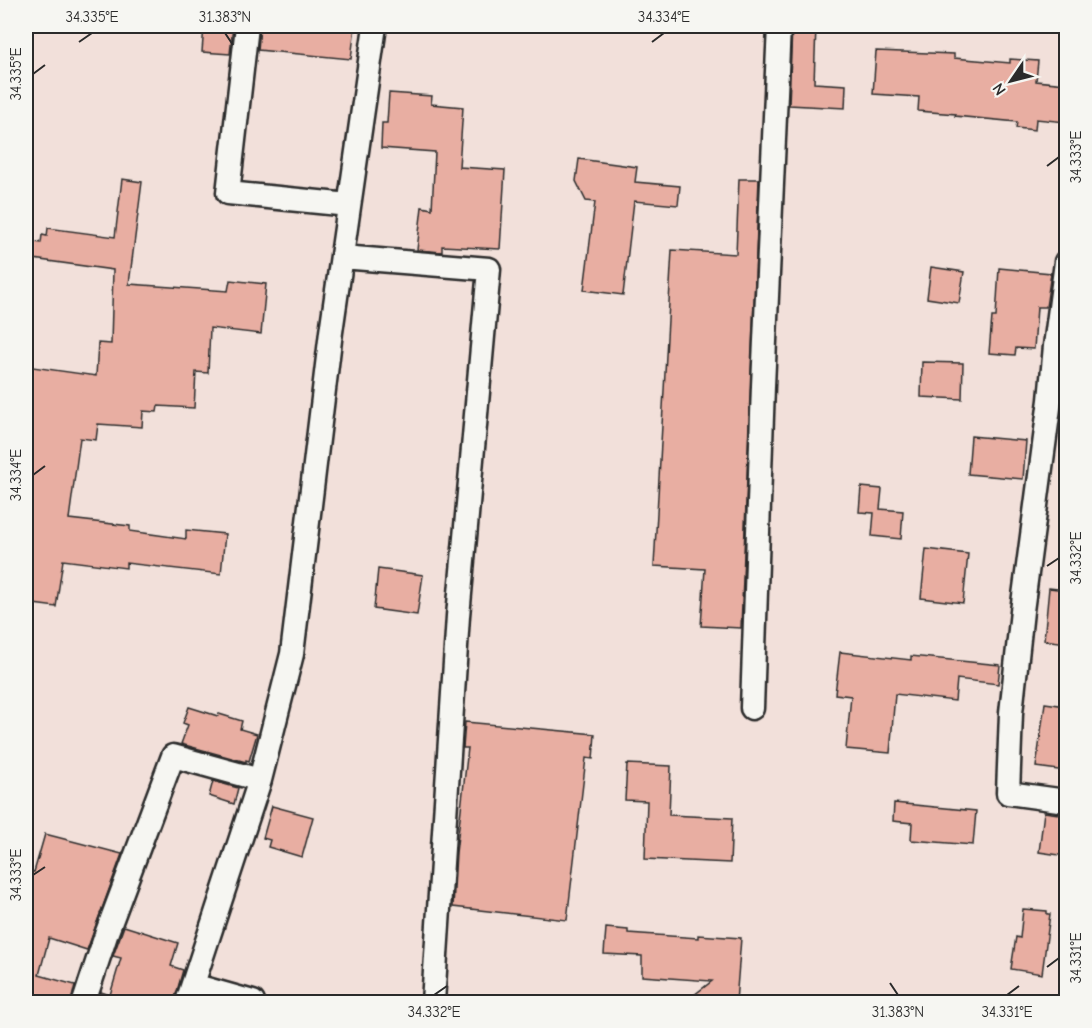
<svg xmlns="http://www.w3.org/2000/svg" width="1092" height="1028" viewBox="0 0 1092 1028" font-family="'Comic Neue',sans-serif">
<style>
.building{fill:#e8aea2;stroke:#2b2b2b;stroke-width:1.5}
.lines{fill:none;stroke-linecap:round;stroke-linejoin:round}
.minor-casing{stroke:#2b2b2b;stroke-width:27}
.minor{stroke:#f6f6f2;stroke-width:22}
.ticks{fill:none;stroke:#2b2b2b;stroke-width:2}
.neatline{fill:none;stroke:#2b2b2b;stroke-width:2}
.ticks-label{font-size:15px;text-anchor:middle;fill:#2b2b2b}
</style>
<rect width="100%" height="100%" fill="#f2e0da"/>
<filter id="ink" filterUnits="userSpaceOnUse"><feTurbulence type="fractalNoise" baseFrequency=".0167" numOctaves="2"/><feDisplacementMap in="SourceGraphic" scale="12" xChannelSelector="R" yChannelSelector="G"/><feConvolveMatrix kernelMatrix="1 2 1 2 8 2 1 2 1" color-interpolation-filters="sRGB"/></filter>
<g filter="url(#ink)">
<path class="building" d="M 204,26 L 233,26 L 230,54 L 202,52 Z
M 260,26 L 355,26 L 351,59 L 258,50 Z
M 792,26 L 816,26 L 814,83 L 846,85 L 845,108 L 789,105 Z
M 876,51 L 954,54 L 954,58 L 1010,63 L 1010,59 L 1038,61 L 1036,81 L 1066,84 L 1066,122 L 1036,119 L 1035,130 L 1016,128 L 1017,122 L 955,116 L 956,114 L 918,111 L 919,97 L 873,94 Z
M 389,93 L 432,96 L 431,104 L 463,107 L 459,167 L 505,170 L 500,249 L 442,246 L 442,252 L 417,250 L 422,207 L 432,209 L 435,152 L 381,148 L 382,123 L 387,123 Z
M 579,159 L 637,167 L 635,182 L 680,186 L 678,205 L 634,201 L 623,295 L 584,290 L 595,202 L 586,201 L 576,181 Z
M 122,179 L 142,182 L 129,284 L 228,291 L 230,280 L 266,284 L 261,334 L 210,328 L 208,373 L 196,372 L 194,408 L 158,406 L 157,412 L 143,411 L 142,427 L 98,424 L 96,440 L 80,438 L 69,519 L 130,526 L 130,531 L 186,539 L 186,530 L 225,534 L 221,574 L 126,563 L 126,568 L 63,560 L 56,607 L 26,603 L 26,366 L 96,376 L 98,343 L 111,344 L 113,270 L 26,258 L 26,241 L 41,243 L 42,235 L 47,236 L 48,228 L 115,237 Z
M 739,179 L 759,179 L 741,628 L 701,626 L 705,569 L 654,566 L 672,250 L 736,254 Z
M 931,267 L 964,272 L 959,303 L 927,298 Z
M 999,268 L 1051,273 L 1046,307 L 1037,307 L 1034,349 L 1016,348 L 1015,355 L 989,353 L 992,317 L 996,317 Z
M 922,362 L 963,363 L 962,399 L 921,397 Z
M 971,436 L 1026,441 L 1023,479 L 968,474 Z
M 861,487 L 882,489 L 880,509 L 903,511 L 901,539 L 872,536 L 874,513 L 859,512 Z
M 926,549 L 968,554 L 963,603 L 921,598 Z
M 378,569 L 423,575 L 417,615 L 374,609 Z
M 1049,588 L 1066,590 L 1066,643 L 1044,640 Z
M 840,652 L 911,660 L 911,656 L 1000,665 L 998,684 L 957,679 L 955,701 L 895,694 L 890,753 L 846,749 L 851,696 L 835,694 Z
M 1045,703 L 1066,706 L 1066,771 L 1036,767 Z
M 189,707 L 218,716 L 219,714 L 242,721 L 240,729 L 257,734 L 249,761 L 246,760 L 246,762 L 181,744 L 188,725 L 183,723 Z
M 465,722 L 595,734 L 593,759 L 586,758 L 567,920 L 453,907 L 456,853 L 468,748 L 463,748 Z
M 627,764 L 671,766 L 669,815 L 732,818 L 730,863 L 645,859 L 647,801 L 625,800 Z
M 213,781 L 238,788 L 234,804 L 209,796 Z
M 894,803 L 976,811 L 973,845 L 911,840 L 912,823 L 893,821 Z
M 272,806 L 313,817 L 302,857 L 268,847 L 270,840 L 263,838 Z
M 1044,812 L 1066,815 L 1066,856 L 1039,852 Z
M 45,834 L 122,854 L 87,950 L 49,938 L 39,975 L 75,985 L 71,1002 L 26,1002 L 26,870 L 34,872 Z
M 1023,909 L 1047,911 L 1047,914 L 1050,914 L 1042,974 L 1011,969 L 1016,937 L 1020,938 Z
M 124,926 L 178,943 L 171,966 L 183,970 L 174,1002 L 98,1002 L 101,992 L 110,995 L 121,958 L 113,956 Z
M 606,928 L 628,930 L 628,933 L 698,938 L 698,935 L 741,938 L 736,1002 L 685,1002 L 712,981 L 642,976 L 642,956 L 604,954 Z"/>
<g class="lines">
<g class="minor-casing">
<path id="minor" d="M 247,26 L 228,193 L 349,205
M 342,257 L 489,269 L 458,616 L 433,1002
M 1066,262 L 1055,346 L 1050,400 L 1022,611 L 1011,713 L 1008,793 L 1066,801
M 752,708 L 763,386 L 779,26
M 193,985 L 253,1002
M 84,1002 L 107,932 L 173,756 L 260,780
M 187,1002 L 260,780 L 292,654 L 331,332 L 375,26"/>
</g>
<use href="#minor" class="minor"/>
</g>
</g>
<path class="ticks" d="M 225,33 L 233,45M 79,42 L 92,33M 652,42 L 664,33M 33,74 L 45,65M 1047,166 L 1059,157M 33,475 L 45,466M 1047,566 L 1059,558M 33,875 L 45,867M 1047,967 L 1059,958M 890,983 L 898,995M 434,995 L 447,986M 1007,995 L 1019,986"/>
<rect width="1092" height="1028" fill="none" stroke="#f6f6f2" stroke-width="66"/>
<g transform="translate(1011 81) rotate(235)" stroke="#f6f6f2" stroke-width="4.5" paint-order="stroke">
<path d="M0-4.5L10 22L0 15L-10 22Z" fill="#2b2b2b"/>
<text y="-9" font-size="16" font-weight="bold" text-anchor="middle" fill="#2b2b2b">N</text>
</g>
<rect x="33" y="33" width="1026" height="962" class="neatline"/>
<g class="ticks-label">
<text x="92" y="22">34.335°E</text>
<text x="225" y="22">31.383°N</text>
<text x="664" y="22">34.334°E</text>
<text transform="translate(16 74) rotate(-90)" y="5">34.335°E</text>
<text transform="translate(1076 157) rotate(-90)" y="5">34.333°E</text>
<text transform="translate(16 475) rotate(-90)" y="5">34.334°E</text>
<text transform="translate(1076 558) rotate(-90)" y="5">34.332°E</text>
<text transform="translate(16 875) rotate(-90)" y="5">34.333°E</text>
<text transform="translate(1076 958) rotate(-90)" y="5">34.331°E</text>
<text x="434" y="1017">34.332°E</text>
<text x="898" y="1017">31.383°N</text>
<text x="1007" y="1017">34.331°E</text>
</g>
</svg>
